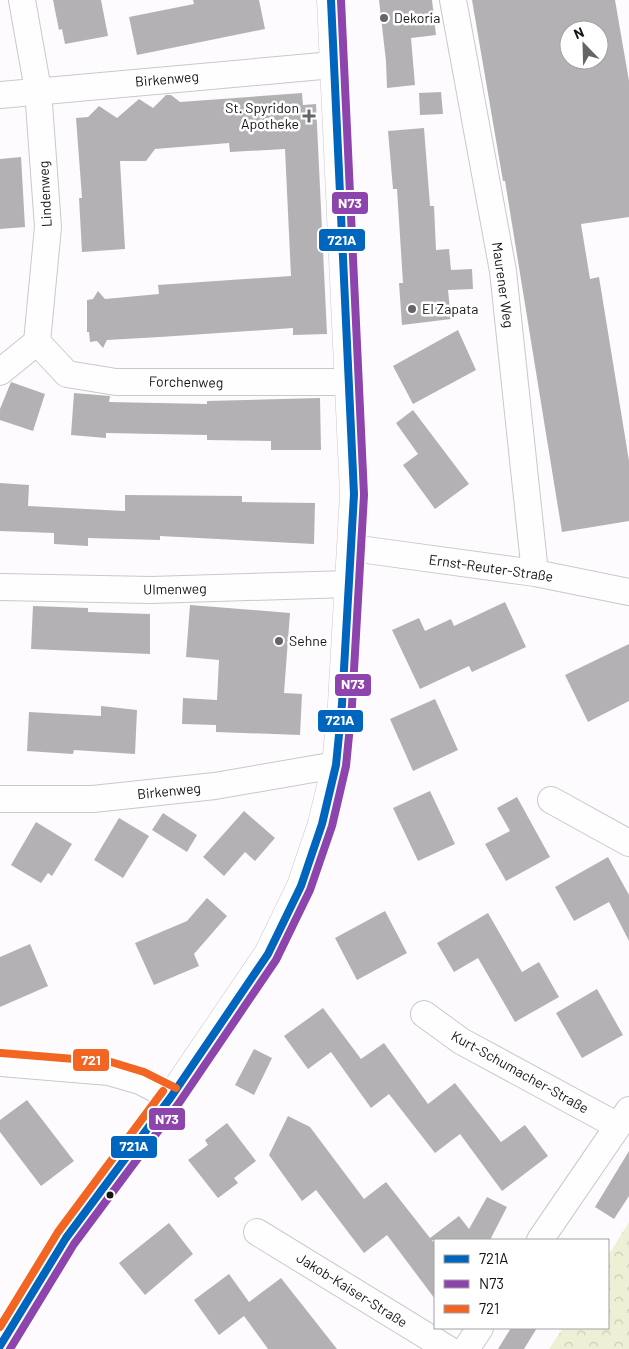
<svg xmlns="http://www.w3.org/2000/svg" width="629" height="1349" viewBox="0 0 629 1349" font-family="Barlow,sans-serif">
<style>
.forest{fill:url(#forest-crowns)}
.building{fill:#b3b1b4;fill-rule:evenodd}
.lines{fill:none;stroke-linecap:round;stroke-linejoin:round}
.street-casing{stroke:#c9c8ca;stroke-width:28}
.secondary-casing{stroke:#c9c8ca;stroke-width:29}
.street{stroke:#fffeff;stroke-width:26}
.secondary{stroke:#fffeff;stroke-width:28}
.bus-1-casing{stroke:#fff;stroke-width:11}
.bus-2-casing{stroke:#fff;stroke-width:11}
.bus-3-casing{stroke:#fff;stroke-width:11}
.bus-1{stroke:#0065bd;stroke-width:8}
.bus-2{stroke:#8e44ad;stroke-width:8}
.bus-3{stroke:#f26522;stroke-width:8}
.poi-dot{fill:#666467;stroke:#fff;stroke-width:2}
.bus-dot{fill:#151315;stroke:#fff;stroke-width:2}
.labels{text-anchor:middle;stroke-width:5;stroke-linejoin:round;paint-order:stroke}
.poi-label{font-size:14px;fill:#151315;stroke:#fff;text-anchor:start}
.street-label{font-size:14px;fill:#151315;stroke:#fff}
.line-badge{stroke:#fff;stroke-width:2}
.badge-label{font-size:14px;text-anchor:middle;font-weight:bold;fill:#fff}
</style>
<defs>
<pattern id="forest-crowns" width="20" height="18" patternUnits="userSpaceOnUse" patternTransform="scale(1.25)"><rect width="20" height="18" fill="#eef0d5"/><path d="M2 6a3 3 0 1 1 6 0M12 15a3 3 0 1 1 6 0" fill="none" stroke="#cbcdb6"/></pattern>
</defs>
<rect width="100%" height="100%" fill="#fdfbfe"/>
<path class="forest" d="M 629,1222 L 629,1349 L 549,1349 L 563,1328 L 608,1328 L 608,1256 Z"/>
<path class="building" d="M 53,0 L 101,0 L 108,36 L 65,44 L 62,29 L 59,30 Z
M 193,0 L 259,0 L 265,29 L 137,55 L 129,17 L 194,4 Z
M 379,0 L 432,0 L 436,35 L 411,38 L 415,85 L 387,88 L 386,61 Z
M 472,0 L 615,0 L 629,81 L 629,217 L 581,224 L 590,279 L 599,277 L 629,461 L 629,521 L 562,532 L 505,181 L 503,181 ZM 569,30 L 599,30 L 599,60 L 569,60 Z
M 441,92 L 443,114 L 420,115 L 419,93 Z
M 302,93 L 303,105 L 316,104 L 327,334 L 293,335 L 293,328 L 160,337 L 107,340 L 103,348 L 97,341 L 90,342 L 89,332 L 87,332 L 87,300 L 93,299 L 98,291 L 105,299 L 159,294 L 158,285 L 291,276 L 285,149 L 230,152 L 229,143 L 155,149 L 146,161 L 120,161 L 125,249 L 82,252 L 79,198 L 82,198 L 76,118 L 88,117 L 99,106 L 117,118 L 139,99 L 153,108 L 166,95 L 171,95 L 180,102 Z
M 424,128 L 430,206 L 434,206 L 436,250 L 449,249 L 451,270 L 472,269 L 473,289 L 448,290 L 451,319 L 402,325 L 399,283 L 403,283 L 397,189 L 393,189 L 388,131 Z
M 21,157 L 25,227 L 0,229 L 0,159 Z
M 458,330 L 476,370 L 413,404 L 393,366 Z
M 11,382 L 45,394 L 33,431 L 0,420 L 0,409 Z
M 74,393 L 110,396 L 109,402 L 207,404 L 207,401 L 320,398 L 321,450 L 271,450 L 271,441 L 207,440 L 207,435 L 106,433 L 106,438 L 71,435 Z
M 413,410 L 469,484 L 435,509 L 403,465 L 418,454 L 396,423 Z
M 0,483 L 29,485 L 28,506 L 125,511 L 125,495 L 242,496 L 242,502 L 315,503 L 314,544 L 160,536 L 160,540 L 88,538 L 88,546 L 54,544 L 54,533 L 0,531 Z
M 505,602 L 526,647 L 472,672 L 469,666 L 420,689 L 392,630 L 419,618 L 425,631 L 451,619 L 454,626 Z
M 190,605 L 290,613 L 284,693 L 302,694 L 300,735 L 216,732 L 216,725 L 182,724 L 183,698 L 217,700 L 219,660 L 186,657 Z
M 33,606 L 88,608 L 88,612 L 150,614 L 150,654 L 31,649 Z
M 629,644 L 629,701 L 588,722 L 565,675 Z
M 435,699 L 458,750 L 413,771 L 390,719 Z
M 101,706 L 137,710 L 135,754 L 74,750 L 73,754 L 27,751 L 29,712 L 101,716 Z
M 430,791 L 455,844 L 418,861 L 393,808 Z
M 517,797 L 550,857 L 506,881 L 485,844 L 510,831 L 497,808 Z
M 244,811 L 275,838 L 255,861 L 245,852 L 224,876 L 203,857 Z
M 163,813 L 197,835 L 187,852 L 152,830 Z
M 119,818 L 149,836 L 123,878 L 94,860 Z
M 36,822 L 72,844 L 52,876 L 48,873 L 41,883 L 11,865 Z
M 608,857 L 629,895 L 629,941 L 609,902 L 574,921 L 555,887 Z
M 207,898 L 227,916 L 194,954 L 199,966 L 154,985 L 135,943 L 187,921 Z
M 385,911 L 407,953 L 357,980 L 335,938 Z
M 488,913 L 522,972 L 539,962 L 559,997 L 515,1022 L 478,958 L 454,972 L 437,943 Z
M 30,944 L 48,986 L 0,1007 L 0,957 Z
M 597,989 L 623,1035 L 582,1058 L 556,1013 Z
M 323,1008 L 361,1059 L 384,1043 L 428,1104 L 455,1083 L 501,1142 L 525,1125 L 548,1156 L 502,1191 L 460,1134 L 435,1153 L 389,1094 L 371,1108 L 331,1052 L 308,1069 L 284,1036 Z
M 254,1049 L 272,1058 L 254,1095 L 235,1085 Z
M 27,1100 L 74,1161 L 41,1186 L 0,1132 L 0,1120 Z
M 288,1116 L 310,1127 L 364,1199 L 386,1182 L 430,1238 L 459,1216 L 469,1229 L 487,1197 L 507,1207 L 490,1240 L 432,1240 L 435,1244 L 435,1299 L 387,1235 L 364,1253 L 316,1190 L 302,1201 L 269,1155 Z
M 227,1123 L 256,1161 L 234,1178 L 238,1183 L 218,1198 L 188,1160 L 208,1145 L 205,1140 Z
M 629,1151 L 629,1196 L 614,1219 L 595,1207 Z
M 169,1223 L 193,1254 L 145,1295 L 119,1263 Z
M 229,1274 L 249,1302 L 281,1278 L 337,1349 L 268,1349 L 244,1316 L 219,1335 L 194,1300 Z
M 511,1328 L 537,1328 L 524,1349 L 498,1349 Z"/>
<g class="lines">
<g class="street-casing">
<path id="street" d="M 453,0 L 503,271 L 535,573
M 0,95 L 333,65
M 37,342 L 67,374 L 116,382 L 349,382
M 0,372 L 37,342 L 48,227 L 38,90 L 22,0
M 352,548 L 535,573 L 629,592
M 0,587 L 151,590 L 349,584
M 0,799 L 93,799 L 215,786 L 336,765
M 551,800 L 629,843
M 424,1014 L 461,1041 L 618,1126
M 0,1063 L 109,1072 L 140,1081 L 171,1097
M 257,1232 L 448,1349
M 540,1240 L 629,1110
M 466,1349 L 480,1328"/>
</g>
<g class="secondary-casing">
<path id="secondary" d="M 0,1346 L 66,1238 L 171,1097 L 268,954 L 301,886 L 322,824 L 336,765 L 342,704 L 354,494 L 331,0"/>
</g>
<use href="#street" class="street"/>
<use href="#secondary" class="secondary"/>
<g class="bus-1-casing">
<path id="bus-1" d="M 0,1346 L 66,1238 L 171,1097 L 268,954 L 301,886 L 322,824 L 336,765 L 342,704 L 354,494 L 331,0"/>
</g>
<g class="bus-2-casing">
<path id="bus-2" d="M 10,1349 L 74,1244 L 179,1103 L 276,960 L 310,890 L 332,826 L 346,766 L 352,705 L 364,495 L 341,0"/>
</g>
<g class="bus-3-casing">
<path id="bus-3" d="M 1,1053 L 111,1062 L 144,1072 L 176,1088
M 0,1327 L 58,1232 L 163,1091"/>
</g>
<use href="#bus-1" class="bus-1"/>
<use href="#bus-2" class="bus-2"/>
<use href="#bus-3" class="bus-3"/>
</g>
<g class="poi-dot">
<circle cx="384" cy="18" r="5"/>
<path d="M306.5 108.5h5v5h5v5h-5v5h-5v-5h-5v-5h5z"/>
<circle cx="412" cy="309" r="5"/>
<circle cx="279" cy="641" r="5"/>
</g>
<circle class="bus-dot" cx="110" cy="1195" r="4.5"/>
<g class="labels">
<g class="poi-label">
<text x="394" y="23">Dekoria</text>
<text x="299" y="113" text-anchor="end">St. Spyridon<tspan x="299" dy="16">Apotheke</tspan></text>
<text x="422" y="314">El Zapata</text>
<text x="289" y="646">Sehne</text>
</g>
<g class="street-label">
<text transform="translate(167 79) rotate(-5)" y="5">Birkenweg</text>
<text transform="translate(45 194) rotate(-93)" y="5">Lindenweg</text>
<text transform="translate(503 285) rotate(82)" y="5">Maurener Weg</text>
<text transform="translate(186 382) rotate(1)" y="5">Forchenweg</text>
<text transform="translate(491 568) rotate(8)" y="5">Ernst-Reuter-Straße</text>
<text transform="translate(175 589) rotate(-1)" y="5">Ulmenweg</text>
<text transform="translate(169 791) rotate(-6)" y="5">Birkenweg</text>
<text transform="translate(520 1072) rotate(29)" y="5">Kurt-Schumacher-Straße</text>
<text transform="translate(352 1290) rotate(32)" y="5">Jakob-Kaiser-Straße</text>
</g>
</g>
<g class="line-badge">
<rect x="331" y="191" width="38" height="24" rx="5" fill="#8e44ad"/>
<rect x="318" y="228" width="48" height="24" rx="5" fill="#0065bd"/>
<rect x="334" y="673" width="38" height="24" rx="5" fill="#8e44ad"/>
<rect x="317" y="709" width="47" height="24" rx="5" fill="#0065bd"/>
<rect x="72" y="1048" width="38" height="24" rx="5" fill="#f26522"/>
<rect x="148" y="1107" width="38" height="24" rx="5" fill="#8e44ad"/>
<rect x="110" y="1135" width="48" height="24" rx="5" fill="#0065bd"/>
</g>
<g class="badge-label">
<text x="350" y="208">N73</text>
<text x="342" y="245">721A</text>
<text x="353" y="689">N73</text>
<text x="340" y="725">721A</text>
<text x="91" y="1065">721</text>
<text x="167" y="1124">N73</text>
<text x="134" y="1151">721A</text>
</g>
<rect x="434" y="1239" width="175" height="90" fill="#ffffff" stroke="#a1a1a1"/>
<rect x="444" y="1255" width="25" height="8" fill="#0065bd" stroke="#a1a1a1"/>
<text x="479" y="1264" font-size="15" fill="#151315">721A</text>
<rect x="444" y="1280" width="25" height="8" fill="#8e44ad" stroke="#a1a1a1"/>
<text x="479" y="1289" font-size="15" fill="#151315">N73</text>
<rect x="444" y="1305" width="25" height="8" fill="#f26522" stroke="#a1a1a1"/>
<text x="479" y="1314" font-size="15" fill="#151315">721</text>
<g transform="translate(584 45) rotate(337)"><circle r="24" fill="#ffffff" stroke="#a1a1a1"/>
<path d="M0-4L9 19L0 12L-9 19Z" fill="#666467"/>
<text y="-8" font-size="14" font-weight="bold" text-anchor="middle" fill="#151315">N</text>
</g>
</svg>
